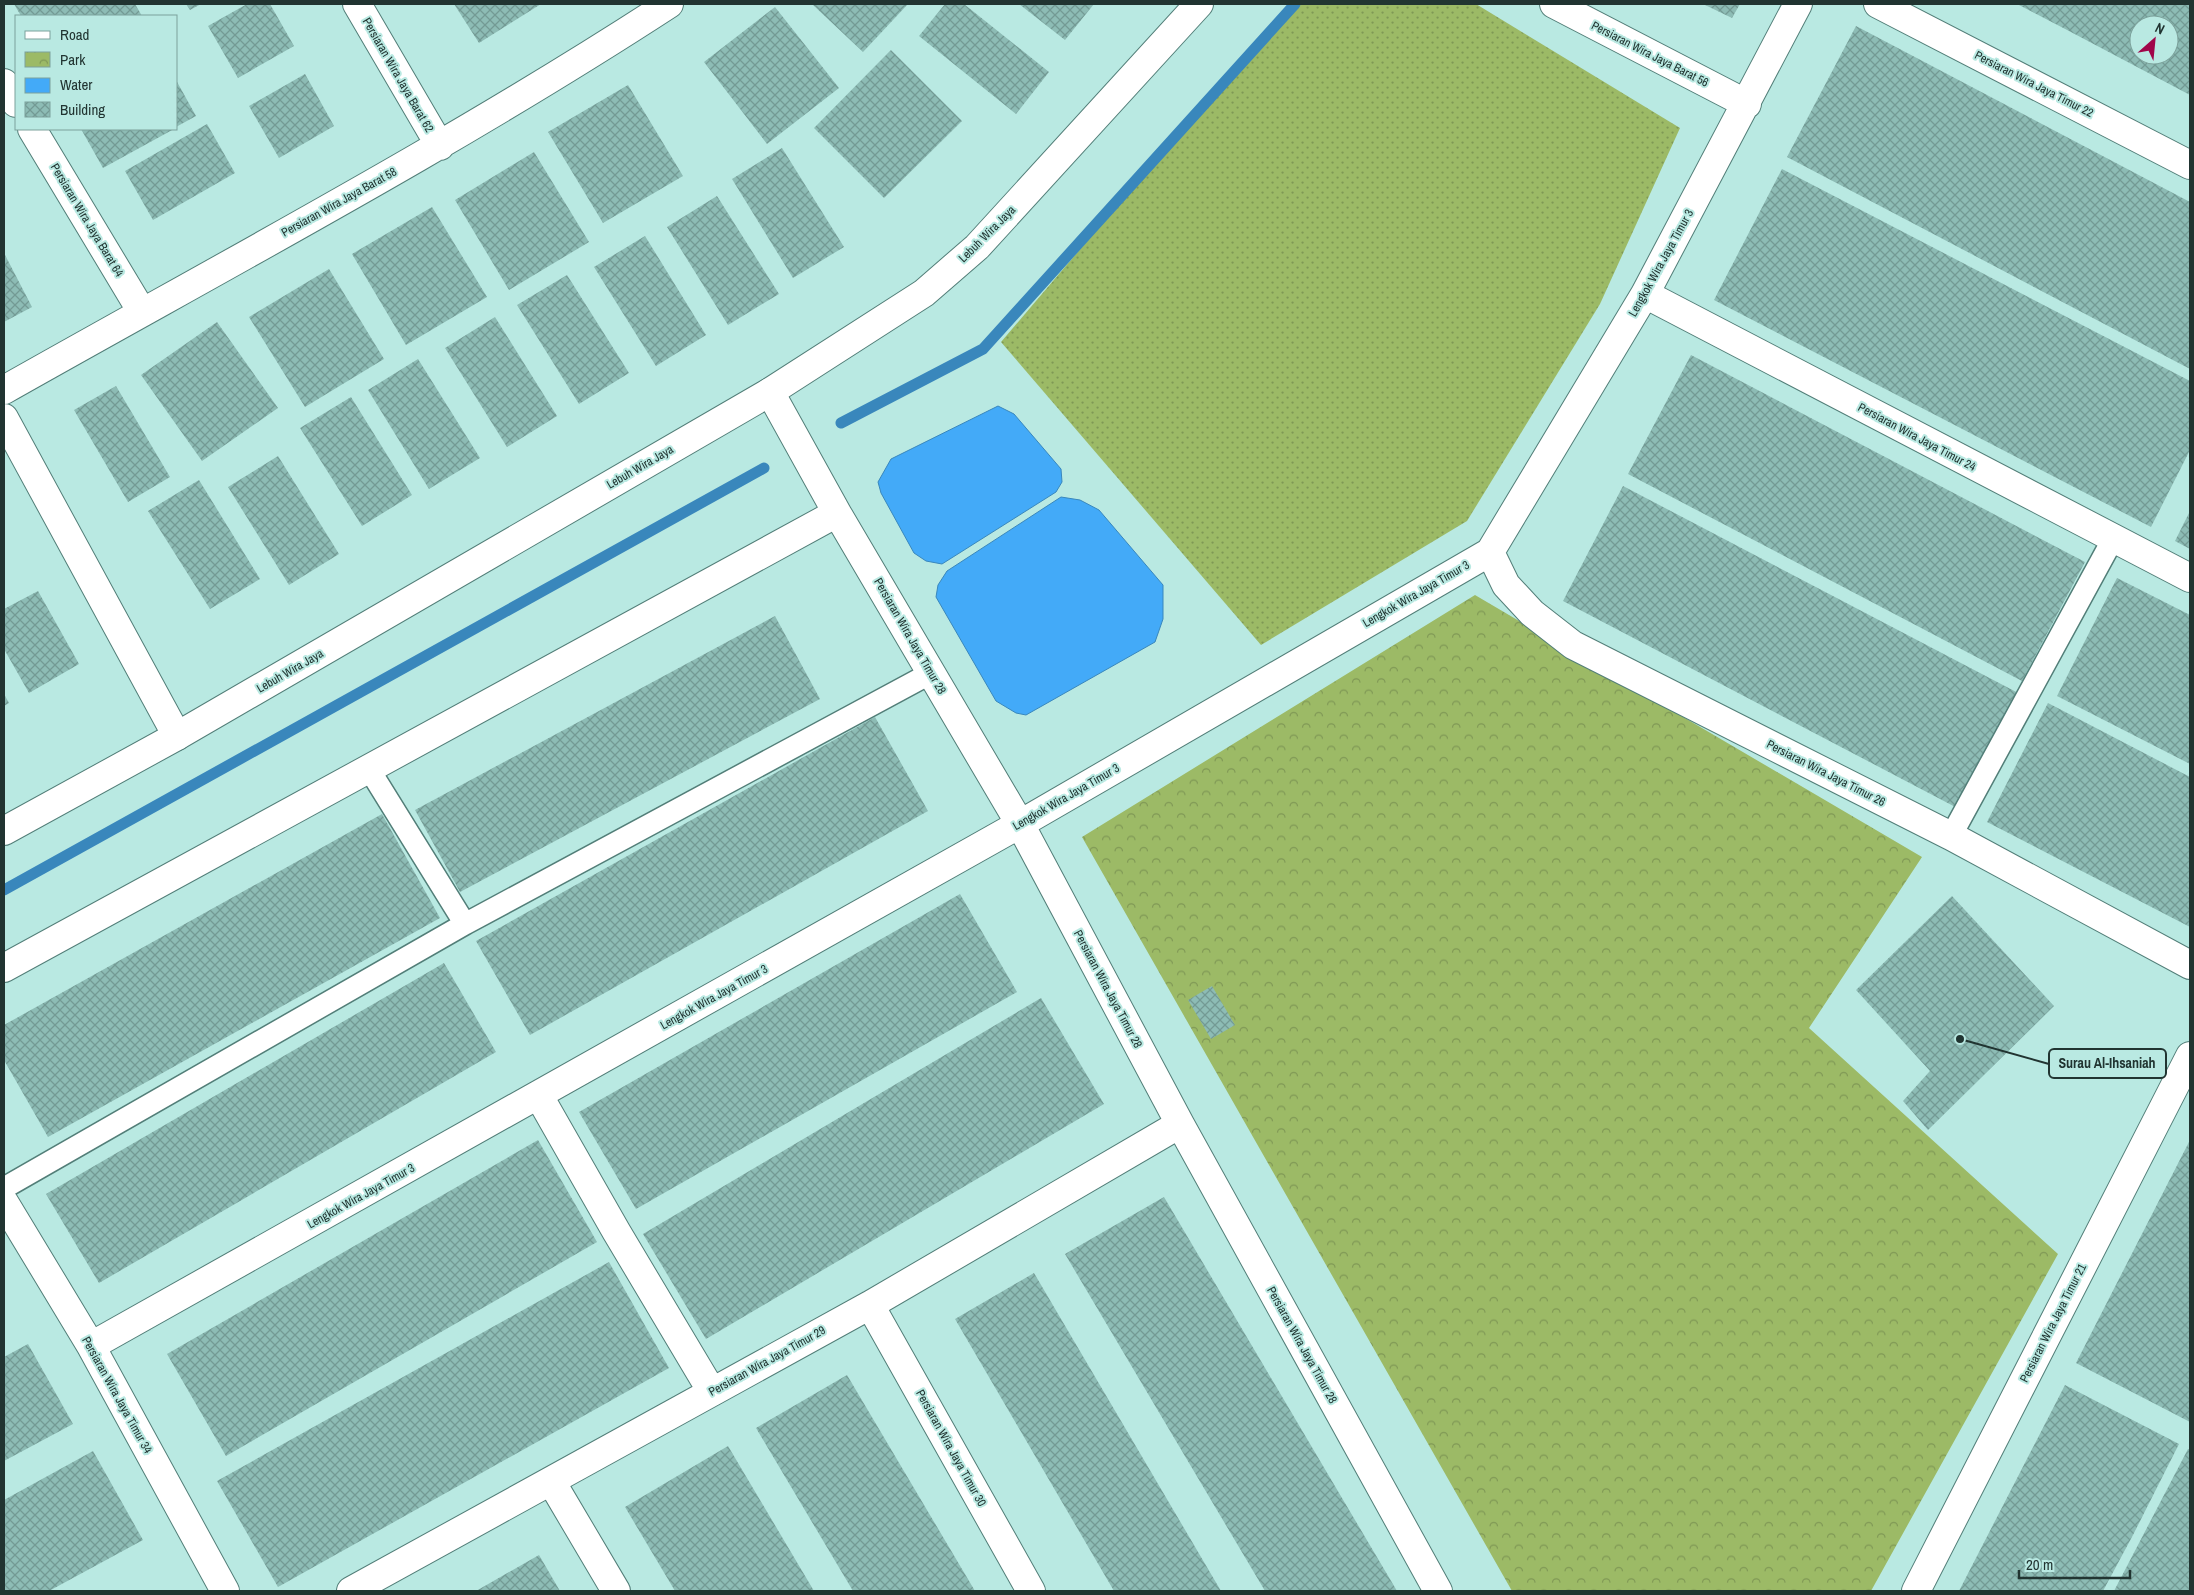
<svg xmlns="http://www.w3.org/2000/svg" width="2194" height="1595" viewBox="0 0 2194 1595" font-family="'Archivo Narrow',sans-serif">
<style>
.grass{fill:url(#grass-dots)}
.park{fill:url(#park-crowns)}
.water{fill:#43aaf8;stroke:#3987bc}
.lines{fill:none;stroke-linecap:round;stroke-linejoin:round}
.stream{stroke:#3987bc;stroke-width:11}
.building{fill:url(#building-cross-hatch);fill-rule:evenodd}
.lane-casing{stroke:#527e78;stroke-width:24}
.street-casing{stroke:#527e78;stroke-width:30}
.secondary-casing{stroke:#527e78;stroke-width:30}
.lane{stroke:#fff;stroke-width:21}
.street{stroke:#fff;stroke-width:28}
.secondary{stroke:#fff;stroke-width:28}
.labels{text-anchor:middle;stroke-width:4;stroke-linejoin:round;paint-order:stroke}
.street-label{font-size:12px;fill:#213431;stroke:#b9e9e2}
.leader{fill:none;stroke:#213431;stroke-width:2}
.callout-dot{fill:#213431;stroke:#b9e9e2;stroke-width:2}
.callout{fill:#b9e9e2;stroke:#213431;stroke-width:2}
.callout-label{font-size:14px;text-anchor:middle;font-weight:bold;fill:#213431}
</style>
<defs>
<pattern id="grass-dots" width="8" height="8" patternUnits="userSpaceOnUse" patternTransform="scale(1.25)"><rect width="8" height="8" fill="#9cba66"/><path d="M2 2h.1M6 6h.1" fill="none" stroke="#7f9855" stroke-width="1.8" stroke-linecap="round"/></pattern>
<pattern id="park-crowns" width="20" height="18" patternUnits="userSpaceOnUse" patternTransform="scale(1.25)"><rect width="20" height="18" fill="#9cba66"/><path d="M2 6a3 3 0 1 1 6 0M12 15a3 3 0 1 1 6 0" fill="none" stroke="#7f9855"/></pattern>
<pattern id="building-cross-hatch" width="8" height="8" patternUnits="userSpaceOnUse" patternTransform="scale(1.25)"><rect width="8" height="8" fill="#8dbcb5"/><path d="M0 0l8 8M0 8l8-8" fill="none" stroke="#739a94"/></pattern>
</defs>
<rect width="100%" height="100%" fill="#b9e9e2"/>
<path class="grass" d="M 1289,4 L 1476,4 L 1680,128 L 1600,304 L 1467,521 L 1261,645 L 1001,342 Z"/>
<path class="park" d="M 1475,595 L 1922,857 L 1809,1028 L 2058,1254 L 1871,1591 L 1512,1591 L 1082,837 Z"/>
<path class="water" d="M 998,406 L 1014,414 L 1061,469 L 1062,482 L 1056,492 L 942,564 L 926,561 L 914,553 L 881,493 L 878,482 L 891,459 Z
M 1061,497 L 1080,500 L 1099,510 L 1163,585 L 1163,619 L 1155,642 L 1026,715 L 1016,713 L 996,701 L 936,597 L 938,585 L 947,571 Z"/>
<g class="lines">
<path class="stream" d="M 841,423 L 983,349 L 1295,4
M 4,890 L 764,468"/>
</g>
<path class="building" d="M 14,4 L 135,4 L 142,16 L 21,16 Z
M 186,4 L 201,4 L 190,10 Z
M 247,4 L 270,4 L 294,46 L 238,78 L 208,26 Z
M 454,4 L 541,4 L 479,43 Z
M 812,4 L 908,4 L 863,52 Z
M 945,4 L 964,4 L 1049,72 L 1016,114 L 919,36 Z
M 1019,4 L 1094,4 L 1065,40 Z
M 1703,4 L 1740,4 L 1732,18 Z
M 2017,4 L 2190,4 L 2190,95 L 2069,31 ZM 2139,25 L 2169,25 L 2169,55 L 2139,55 Z
M 775,7 L 839,88 L 767,144 L 704,62 Z
M 1856,26 L 2190,202 L 2190,369 L 1787,157 Z
M 891,50 L 962,121 L 884,198 L 814,128 Z
M 305,74 L 334,126 L 279,158 L 249,106 Z
M 176,80 L 196,116 L 176,127 Z
M 628,85 L 683,176 L 603,223 L 548,132 Z
M 207,124 L 235,173 L 153,220 L 125,171 Z
M 81,129 L 174,129 L 103,168 Z
M 782,148 L 844,247 L 793,278 L 732,179 Z
M 534,152 L 589,242 L 509,290 L 455,200 Z
M 1782,169 L 2190,381 L 2190,450 L 2151,527 L 1714,300 Z
M 717,196 L 779,294 L 728,325 L 667,227 Z
M 432,207 L 487,297 L 406,345 L 352,254 Z
M 645,236 L 706,335 L 656,366 L 594,267 Z
M 4,253 L 32,307 L 4,322 Z
M 329,269 L 384,359 L 305,407 L 249,317 Z
M 567,275 L 629,373 L 579,404 L 517,305 Z
M 495,317 L 557,416 L 507,447 L 445,348 Z
M 217,322 L 278,408 L 202,461 L 141,375 Z
M 1691,355 L 2085,562 L 2022,681 L 1628,474 Z
M 418,359 L 480,458 L 429,489 L 368,390 Z
M 116,386 L 170,477 L 128,502 L 74,410 Z
M 351,397 L 412,495 L 362,526 L 300,428 Z
M 278,456 L 339,554 L 289,585 L 228,487 Z
M 199,480 L 260,579 L 210,609 L 148,511 Z
M 1623,486 L 2022,695 L 1961,810 L 1563,601 Z
M 2190,511 L 2190,549 L 2175,541 Z
M 2117,578 L 2190,615 L 2190,764 L 2057,696 Z
M 38,591 L 79,664 L 29,693 L 4,649 L 4,609 Z
M 775,616 L 820,699 L 460,892 L 415,810 Z
M 4,694 L 9,703 L 4,706 Z
M 2048,703 L 2190,777 L 2190,927 L 1987,822 Z
M 875,717 L 928,811 L 530,1035 L 476,941 Z
M 382,814 L 440,918 L 48,1137 L 4,1060 L 4,1025 Z
M 960,894 L 1017,992 L 636,1209 L 579,1112 Z
M 1952,896 L 2054,1006 L 1928,1130 L 1903,1101 L 1930,1071 L 1856,990 Z
M 444,963 L 496,1052 L 99,1283 L 46,1194 Z
M 1212,986 L 1235,1025 L 1211,1039 L 1188,1000 Z
M 1041,998 L 1104,1104 L 706,1339 L 643,1234 Z
M 538,1140 L 597,1242 L 226,1456 L 167,1354 Z
M 2190,1140 L 2190,1422 L 2076,1363 Z
M 1164,1197 L 1397,1591 L 1265,1591 L 1065,1254 Z
M 609,1262 L 669,1368 L 278,1587 L 217,1481 Z
M 1034,1273 L 1221,1591 L 1114,1591 L 955,1319 Z
M 28,1344 L 73,1424 L 4,1461 L 4,1357 Z
M 847,1375 L 975,1591 L 853,1591 L 756,1428 Z
M 2065,1385 L 2179,1444 L 2133,1535 L 2103,1591 L 1959,1591 Z
M 728,1446 L 814,1591 L 675,1591 L 625,1507 Z
M 2188,1449 L 2190,1450 L 2190,1591 L 2114,1591 Z
M 93,1451 L 143,1540 L 49,1591 L 4,1591 L 4,1500 Z
M 539,1555 L 560,1591 L 476,1591 Z"/>
<g class="lines">
<g class="lane-casing">
<path id="lane" d="M 1951,836 L 2113,539
M 465,924 L 931,673
M 4,1188 L 465,924 L 369,769"/>
</g>
<g class="street-casing">
<path id="street" d="M 357,4 L 440,146
M 1554,4 L 1747,104
M 1878,4 L 2190,165
M 4,83 L 16,103
M 32,129 L 142,312
M 1645,294 L 2190,578
M 4,390 C 227,264 454,144 669,4
M 770,392 L 837,513 L 1020,824 L 1180,1124 L 1438,1591
M 4,418 L 177,736
M 1490,552 L 1506,585 L 1532,613 L 1573,645 L 1951,836 L 2190,965
M 4,968 L 837,513
M 539,1096 L 616,1231 L 712,1392
M 4,1202 L 91,1346 L 225,1591
M 870,1305 L 1031,1591
M 91,1346 L 1020,824 L 1490,552 L 1645,294 L 1798,4
M 551,1481 L 616,1591
M 351,1591 L 870,1305 L 1180,1124
M 1916,1591 L 2190,1056"/>
</g>
<g class="secondary-casing">
<path id="secondary" d="M 4,831 L 177,736 L 770,392 L 924,293 L 977,247 L 1199,4"/>
</g>
<use href="#lane" class="lane"/>
<use href="#street" class="street"/>
<use href="#secondary" class="secondary"/>
</g>
<g class="labels">
<g class="street-label">
<text transform="translate(1650 54) rotate(27)" y="4">Persiaran Wira Jaya Barat 56</text>
<text transform="translate(398 75) rotate(60)" y="4">Persiaran Wira Jaya Barat 62</text>
<text transform="translate(2034 84) rotate(27)" y="4">Persiaran Wira Jaya Timur 22</text>
<text transform="translate(339 202) rotate(-29)" y="4">Persiaran Wira Jaya Barat 58</text>
<text transform="translate(87 220) rotate(59)" y="4">Persiaran Wira Jaya Barat 64</text>
<text transform="translate(987 234) rotate(-45)" y="4">Lebuh Wira Jaya</text>
<text transform="translate(1661 263) rotate(-61)" y="4">Lengkok Wira Jaya Timur 3</text>
<text transform="translate(1917 437) rotate(28)" y="4">Persiaran Wira Jaya Timur 24</text>
<text transform="translate(640 467) rotate(-30)" y="4">Lebuh Wira Jaya</text>
<text transform="translate(1416 594) rotate(-30)" y="4">Lengkok Wira Jaya Timur 3</text>
<text transform="translate(910 636) rotate(60)" y="4">Persiaran Wira Jaya Timur 28</text>
<text transform="translate(290 671) rotate(-30)" y="4">Lebuh Wira Jaya</text>
<text transform="translate(1826 773) rotate(27)" y="4">Persiaran Wira Jaya Timur 26</text>
<text transform="translate(1066 797) rotate(-30)" y="4">Lengkok Wira Jaya Timur 3</text>
<text transform="translate(1108 989) rotate(62)" y="4">Persiaran Wira Jaya Timur 28</text>
<text transform="translate(714 997) rotate(-29)" y="4">Lengkok Wira Jaya Timur 3</text>
<text transform="translate(361 1196) rotate(-29)" y="4">Lengkok Wira Jaya Timur 3</text>
<text transform="translate(2053 1323) rotate(-63)" y="4">Persiaran Wira Jaya Timur 21</text>
<text transform="translate(1302 1345) rotate(61)" y="4">Persiaran Wira Jaya Timur 28</text>
<text transform="translate(767 1361) rotate(-29)" y="4">Persiaran Wira Jaya Timur 29</text>
<text transform="translate(117 1395) rotate(61)" y="4">Persiaran Wira Jaya Timur 34</text>
<text transform="translate(951 1448) rotate(61)" y="4">Persiaran Wira Jaya Timur 30</text>
</g>
</g>
<path class="leader" d="M1960 1039L2049 1064"/>
<circle class="callout-dot" cx="1960" cy="1039" r="5"/>
<rect class="callout" x="2049" y="1049" width="117" height="29" rx="5"/>
<g class="callout-label">
<text x="2107" y="1068">Surau Al-Ihsaniah</text>
</g>
<rect width="2194" height="1595" fill="none" stroke="#213431" stroke-width="10"/>
<rect x="15" y="15" width="162" height="115" fill="#b9e9e2" stroke="#7ca19b"/>
<rect x="25" y="31" width="25" height="8" fill="#ffffff" stroke="#7ca19b"/>
<text x="60" y="40" font-size="15" fill="#213431">Road</text>
<rect x="25" y="52" width="25" height="15" fill="url(#park-crowns)" stroke="#7ca19b"/>
<text x="60" y="65" font-size="15" fill="#213431">Park</text>
<rect x="25" y="78" width="25" height="15" fill="#43aaf8" stroke="#7ca19b"/>
<text x="60" y="90" font-size="15" fill="#213431">Water</text>
<rect x="25" y="102" width="25" height="15" fill="url(#building-cross-hatch)" stroke="#7ca19b"/>
<text x="60" y="115" font-size="15" fill="#213431">Building</text>
<g transform="translate(2154 40) rotate(27)"><circle r="24" fill="#b9e9e2" stroke="#7ca19b"/>
<path d="M0-4L9 19L0 12L-9 19Z" fill="#a00549"/>
<text y="-8" font-size="14" font-weight="bold" text-anchor="middle" fill="#213431">N</text>
</g>
<path d="M2019 1570v8h111v-8" fill="none" stroke="#213431" stroke-width="2.5"/>
<text x="2026" y="1570" font-size="15" fill="#213431" stroke="#b9e9e2" stroke-width="4" paint-order="stroke">20 m</text>
</svg>
